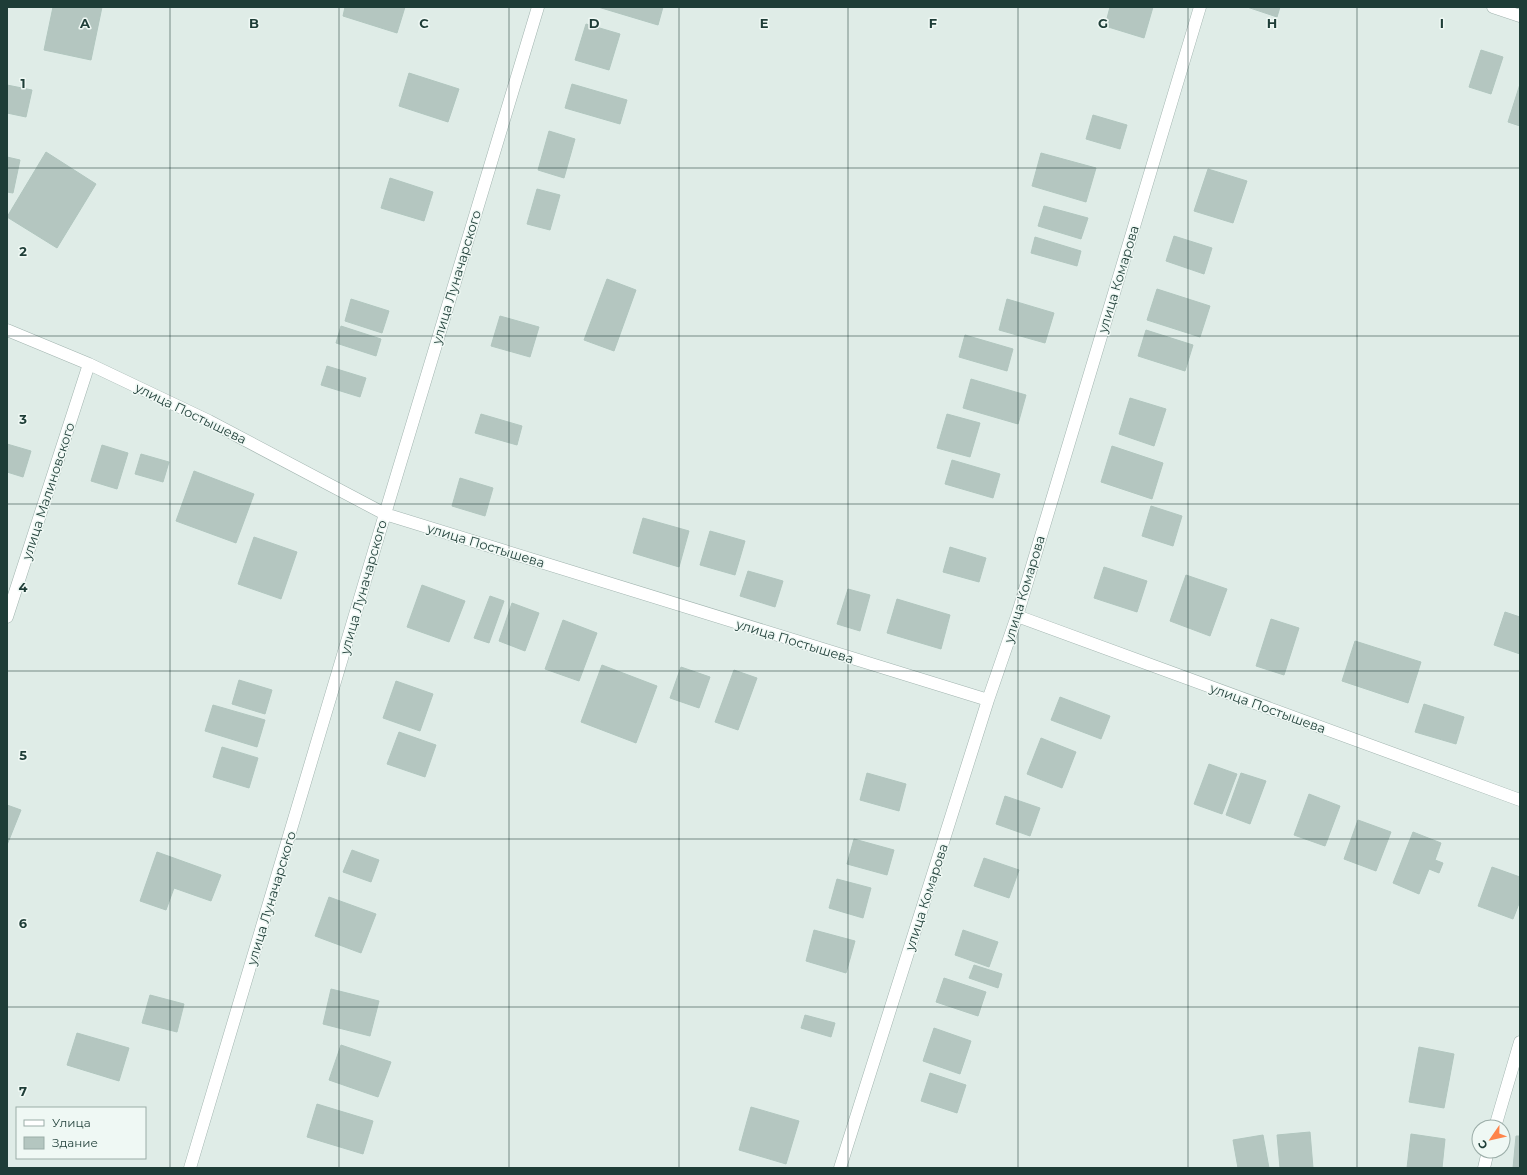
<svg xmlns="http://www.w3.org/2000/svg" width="1527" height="1175" viewBox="0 0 1527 1175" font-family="Montserrat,sans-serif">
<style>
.building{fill:#b4c6c0;stroke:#b1c6bf}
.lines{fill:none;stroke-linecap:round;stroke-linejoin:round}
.minor-casing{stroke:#a1b4af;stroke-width:13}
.minor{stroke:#fff;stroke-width:12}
.grid{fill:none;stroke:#1e3d37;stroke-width:1;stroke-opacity:0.55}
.labels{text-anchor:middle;stroke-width:3;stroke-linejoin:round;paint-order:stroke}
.street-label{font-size:13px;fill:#1e3d37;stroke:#eff8f4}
.grid-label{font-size:13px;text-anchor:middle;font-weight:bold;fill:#1e3d37;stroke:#eff8f4;stroke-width:3;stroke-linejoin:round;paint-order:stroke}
</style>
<rect width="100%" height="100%" fill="#dfece7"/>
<path class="building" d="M 53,7 L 102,7 L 91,60 L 44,50 Z
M 345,7 L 405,7 L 397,33 L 343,16 Z
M 598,7 L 663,7 L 658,25 Z
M 1110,7 L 1153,7 L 1144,38 L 1105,26 Z
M 1247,7 L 1280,7 L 1277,17 Z
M 586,24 L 620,34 L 609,70 L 575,60 Z
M 1481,50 L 1503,57 L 1491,94 L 1469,87 Z
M 409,73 L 459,89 L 448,122 L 399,106 Z
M 572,84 L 627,100 L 620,124 L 565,108 Z
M 1520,84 L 1520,126 L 1508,122 Z
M 7,85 L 32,90 L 26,117 L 7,113 Z
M 1093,115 L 1127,125 L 1120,149 L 1086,139 Z
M 549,131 L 575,139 L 564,178 L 538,170 Z
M 46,152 L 96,184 L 57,248 L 7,217 Z
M 1041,153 L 1096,168 L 1086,202 L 1032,186 Z
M 7,157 L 20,160 L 13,193 L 7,192 Z
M 1208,169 L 1247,181 L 1233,223 L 1194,211 Z
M 390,178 L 433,192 L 424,221 L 381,208 Z
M 537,189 L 560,195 L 550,230 L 527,224 Z
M 1044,206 L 1088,218 L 1081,239 L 1038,226 Z
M 1174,236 L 1212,248 L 1204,274 L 1166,261 Z
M 1035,237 L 1081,251 L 1077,266 L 1031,253 Z
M 607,279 L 636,290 L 614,351 L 584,340 Z
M 1157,289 L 1210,306 L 1200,337 L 1147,320 Z
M 351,299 L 389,311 L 382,333 L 345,321 Z
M 1007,299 L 1054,313 L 1045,343 L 999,330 Z
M 500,316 L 539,327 L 530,357 L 491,346 Z
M 341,326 L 381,339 L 376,356 L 336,343 Z
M 1146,330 L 1193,345 L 1185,371 L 1138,356 Z
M 965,335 L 1013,349 L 1007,371 L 959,357 Z
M 327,366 L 366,378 L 360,397 L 321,385 Z
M 971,379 L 1026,395 L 1018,424 L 963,408 Z
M 1130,398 L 1166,409 L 1154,446 L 1119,434 Z
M 481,414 L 522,426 L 517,445 L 475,433 Z
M 947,414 L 980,423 L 970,457 L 937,448 Z
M 7,444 L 31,451 L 23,477 L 7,472 Z
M 102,445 L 128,453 L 117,489 L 91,481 Z
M 1112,446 L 1163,463 L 1152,499 L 1101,482 Z
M 141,454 L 169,462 L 163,482 L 135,474 Z
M 952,460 L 1000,474 L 993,498 L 945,484 Z
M 194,471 L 254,494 L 236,543 L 176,521 Z
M 460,478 L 493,488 L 485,516 L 452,506 Z
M 1151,506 L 1182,516 L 1173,546 L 1142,536 Z
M 643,518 L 689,531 L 679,567 L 633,553 Z
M 710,531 L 745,541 L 735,575 L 700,565 Z
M 254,537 L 297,552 L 281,599 L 238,584 Z
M 950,547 L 986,558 L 979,582 L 943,572 Z
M 1104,567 L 1147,581 L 1137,612 L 1094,598 Z
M 748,571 L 783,581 L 775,607 L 740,596 Z
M 1186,575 L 1227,589 L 1210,636 L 1170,621 Z
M 422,585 L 465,601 L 449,642 L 407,627 Z
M 848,589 L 870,595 L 860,631 L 837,624 Z
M 490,596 L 504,601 L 489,643 L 474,638 Z
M 897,599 L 950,615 L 941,649 L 887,633 Z
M 512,603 L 539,613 L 525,651 L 499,641 Z
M 1505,612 L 1520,617 L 1520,654 L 1494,645 Z
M 1271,619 L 1299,628 L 1284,675 L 1256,666 Z
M 563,620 L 597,633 L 579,681 L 545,669 Z
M 1355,641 L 1421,662 L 1408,703 L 1342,681 Z
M 602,665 L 657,686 L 636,743 L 581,722 Z
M 681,667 L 710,677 L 699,708 L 670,698 Z
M 734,670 L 757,678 L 738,730 L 715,722 Z
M 239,680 L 272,690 L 265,714 L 232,704 Z
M 396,681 L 433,694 L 420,731 L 383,718 Z
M 1060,697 L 1110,716 L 1101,739 L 1051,720 Z
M 1424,704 L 1464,717 L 1456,744 L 1415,732 Z
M 213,705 L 265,720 L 257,747 L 205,731 Z
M 399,732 L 436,745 L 425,777 L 387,764 Z
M 1041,738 L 1076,752 L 1062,788 L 1027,774 Z
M 222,747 L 258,758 L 249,788 L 213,777 Z
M 1209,764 L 1237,774 L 1222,814 L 1194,804 Z
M 867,773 L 906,784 L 899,811 L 860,800 Z
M 1241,773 L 1266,781 L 1250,824 L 1226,815 Z
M 1309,794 L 1340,806 L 1325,846 L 1294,835 Z
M 1005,796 L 1040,808 L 1030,836 L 996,824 Z
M 7,805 L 21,810 L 7,845 Z
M 1358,820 L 1391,832 L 1376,871 L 1344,859 Z
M 1413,832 L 1441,843 L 1435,860 L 1443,863 L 1439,873 L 1429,869 L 1419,894 L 1393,883 Z
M 854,839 L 894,850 L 887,875 L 847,864 Z
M 352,850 L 379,860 L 371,882 L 343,872 Z
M 157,852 L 221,875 L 211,901 L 174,888 L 166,910 L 140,901 Z
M 984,858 L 1019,870 L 1009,898 L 974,886 Z
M 1492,867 L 1520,877 L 1520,901 L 1513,919 L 1478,906 Z
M 837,879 L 871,888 L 863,918 L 829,908 Z
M 329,897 L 376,914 L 361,953 L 315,936 Z
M 814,930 L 855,941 L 846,973 L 806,961 Z
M 963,930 L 998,942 L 989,967 L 955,955 Z
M 974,965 L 1002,974 L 998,988 L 969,978 Z
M 944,978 L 986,992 L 978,1016 L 936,1002 Z
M 331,989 L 379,1001 L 370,1036 L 323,1024 Z
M 150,995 L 184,1004 L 177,1032 L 142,1023 Z
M 805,1015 L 835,1023 L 831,1037 L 801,1028 Z
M 934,1028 L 971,1041 L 960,1074 L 923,1061 Z
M 77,1033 L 129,1048 L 119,1081 L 67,1065 Z
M 341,1045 L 391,1062 L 378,1097 L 329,1080 Z
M 1419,1047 L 1454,1054 L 1444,1108 L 1409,1102 Z
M 930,1073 L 966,1085 L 957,1113 L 921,1101 Z
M 317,1104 L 373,1121 L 363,1154 L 307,1137 Z
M 751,1107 L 799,1121 L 786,1164 L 739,1150 Z
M 1310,1132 L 1313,1168 L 1280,1168 L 1277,1135 Z
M 1411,1134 L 1445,1139 L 1442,1168 L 1407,1168 Z
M 1263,1135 L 1269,1168 L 1238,1168 L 1233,1140 Z
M 1516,1136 L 1520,1136 L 1520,1168 L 1513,1168 Z"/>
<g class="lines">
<g class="minor-casing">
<path id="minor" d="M 1493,7 L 1520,16
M 7,330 L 89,364 L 209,421 L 385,514 L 988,700
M 1017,616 L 1520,800
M 7,617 L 89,364
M 1495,1127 L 1520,1042
M 190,1168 L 385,514 L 538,7
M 840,1168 L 988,700 L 1017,616 L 1200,7
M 1484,1168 L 1488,1151"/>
</g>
<use href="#minor" class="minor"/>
</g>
<path class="grid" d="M 170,7 L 170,1168M 339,7 L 339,1168M 509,7 L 509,1168M 679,7 L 679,1168M 848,7 L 848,1168M 1018,7 L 1018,1168M 1188,7 L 1188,1168M 1357,7 L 1357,1168M 7,168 L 1520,168M 7,336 L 1520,336M 7,504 L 1520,504M 7,671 L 1520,671M 7,839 L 1520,839M 7,1007 L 1520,1007"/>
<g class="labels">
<g class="street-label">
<text transform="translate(456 277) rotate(-73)" y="5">улица Луначарского</text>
<text transform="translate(1118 279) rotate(-73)" y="5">улица Комарова</text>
<text transform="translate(191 413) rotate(26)" y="5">улица Постышева</text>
<text transform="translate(48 491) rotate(-72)" y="5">улица Малиновского</text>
<text transform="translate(486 545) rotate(17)" y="5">улица Постышева</text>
<text transform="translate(363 587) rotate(-74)" y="5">улица Луначарского</text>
<text transform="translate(1024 589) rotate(-73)" y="5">улица Комарова</text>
<text transform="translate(795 641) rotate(17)" y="5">улица Постышева</text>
<text transform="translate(1268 708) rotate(20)" y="5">улица Постышева</text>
<text transform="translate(926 897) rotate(-72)" y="5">улица Комарова</text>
<text transform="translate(271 898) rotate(-73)" y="5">улица Луначарского</text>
</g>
</g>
<g class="grid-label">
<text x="85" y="28">A</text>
<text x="254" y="28">B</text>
<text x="424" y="28">C</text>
<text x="594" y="28">D</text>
<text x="764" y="28">E</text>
<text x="933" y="28">F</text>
<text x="1103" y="28">G</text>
<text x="1272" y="28">H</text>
<text x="1442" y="28">I</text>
<text x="23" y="88">1</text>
<text x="23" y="256">2</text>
<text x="23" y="424">3</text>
<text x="23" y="592">4</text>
<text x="23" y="760">5</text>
<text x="23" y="928">6</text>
<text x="23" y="1096">7</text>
</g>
<rect width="1527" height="1175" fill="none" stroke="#1e3d37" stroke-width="16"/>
<rect x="16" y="1107" width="130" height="52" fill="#eff8f4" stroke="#9bada8"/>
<rect x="24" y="1120" width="20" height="6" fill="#ffffff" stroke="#9bada8"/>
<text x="52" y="1127" font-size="12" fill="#1e3d37">Улица</text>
<rect x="24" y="1137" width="20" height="12" fill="#b4c6c0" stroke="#9bada8"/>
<text x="52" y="1147" font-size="12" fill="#1e3d37">Здание</text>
<g transform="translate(1491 1139) rotate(236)"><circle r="19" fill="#eff8f4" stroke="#9bada8"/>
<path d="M0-3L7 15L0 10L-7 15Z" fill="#fe844a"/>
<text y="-6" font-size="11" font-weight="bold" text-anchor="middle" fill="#1e3d37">С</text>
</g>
</svg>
